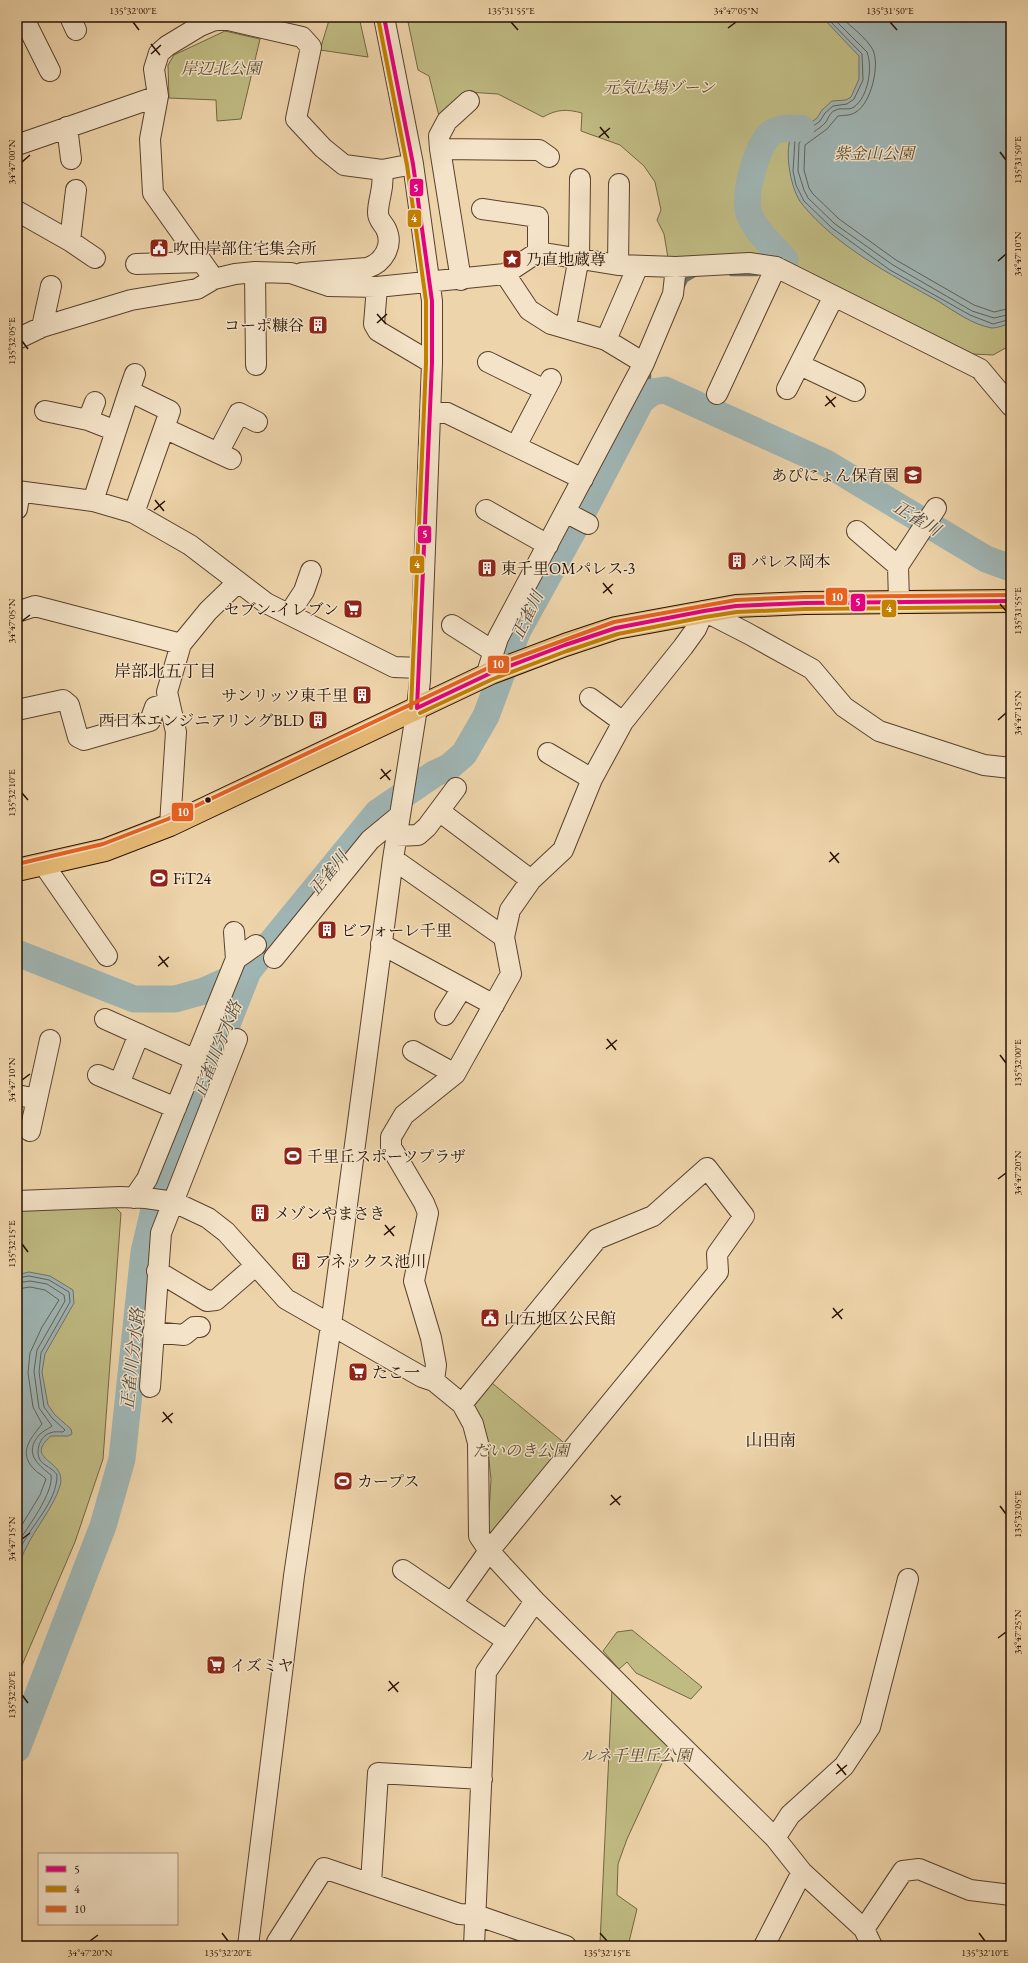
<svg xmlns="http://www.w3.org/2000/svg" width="1028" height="1963" viewBox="0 0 1028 1963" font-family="'EB Garamond','Noto Serif JP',serif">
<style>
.green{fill:#c0bb83;stroke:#736643}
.water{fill:#9fb5b4;stroke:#6f736d}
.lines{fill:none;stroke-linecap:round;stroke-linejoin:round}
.shore{stroke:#62625c;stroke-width:1}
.stream{stroke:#6f736d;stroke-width:4.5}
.river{stroke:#9fb5b4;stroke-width:27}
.minor-casing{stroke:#58412d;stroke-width:22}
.major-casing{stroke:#261003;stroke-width:24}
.minor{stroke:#f4e3c8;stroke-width:20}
.major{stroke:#e7ba75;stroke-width:22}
.bus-1-casing{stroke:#f4e3c8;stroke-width:7}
.bus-2-casing{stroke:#f4e3c8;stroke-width:7}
.bus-3-casing{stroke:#f4e3c8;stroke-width:7}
.bus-1{stroke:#e5007d;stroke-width:4}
.bus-2{stroke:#c38001;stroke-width:4}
.bus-3{stroke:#e86120;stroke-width:4}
.ticks{fill:none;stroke:#261003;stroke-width:1.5}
.bus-dot{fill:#261003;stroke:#f4e3c8;stroke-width:1.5}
.labels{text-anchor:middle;stroke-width:3;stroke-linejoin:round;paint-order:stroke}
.park-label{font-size:16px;font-style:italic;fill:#5c4c30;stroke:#f4e3c8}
.poi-label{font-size:16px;fill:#261003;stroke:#f4e3c8;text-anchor:start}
.water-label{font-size:17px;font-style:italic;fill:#504a41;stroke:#f4e3c8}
.neighbourhood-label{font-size:17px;fill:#261003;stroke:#f4e3c8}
.line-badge{stroke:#f4e3c8;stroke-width:1.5}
.badge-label{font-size:11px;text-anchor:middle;font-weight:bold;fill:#fff}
.neatline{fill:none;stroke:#261003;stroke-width:1.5}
.ticks-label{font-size:10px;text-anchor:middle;fill:#261003}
</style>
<rect width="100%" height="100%" fill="#eed4aa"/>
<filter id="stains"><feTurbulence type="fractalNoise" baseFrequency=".005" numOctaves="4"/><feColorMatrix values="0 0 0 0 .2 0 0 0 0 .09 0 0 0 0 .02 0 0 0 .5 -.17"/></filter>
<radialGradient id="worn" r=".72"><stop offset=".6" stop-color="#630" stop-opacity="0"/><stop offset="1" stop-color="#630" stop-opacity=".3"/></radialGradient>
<path class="green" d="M 330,17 L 359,17 L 368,57 L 320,50 Z
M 407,17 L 1011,17 L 1011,345 L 993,355 L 973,354 L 790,264 L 668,258 L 664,234 L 657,220 L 661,210 L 655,182 L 644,166 L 620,145 L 581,131 L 582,113 C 567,109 557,109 543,117 L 498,94 L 468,92 L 440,120 L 429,76 L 418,70 Z
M 225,31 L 260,39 L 241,119 L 217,121 L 216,100 L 169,98 L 168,65 L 174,55 Z
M 111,1203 L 121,1213 L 103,1459 L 75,1542 L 17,1677 L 17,1206 Z
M 492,1383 L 568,1446 L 494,1538 L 488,1529 L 491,1479 L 487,1442 L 473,1407 Z
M 632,1630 L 702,1687 L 691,1699 L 636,1673 L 627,1662 L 619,1669 L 603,1651 L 617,1632 Z
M 612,1689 L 669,1748 L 627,1839 L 618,1864 L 617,1895 L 637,1909 L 628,1946 L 609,1946 L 600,1943 Z"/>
<path class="water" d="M 822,17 L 1011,17 L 1010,323 C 1005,325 998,328 992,328 C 973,325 954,311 938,301 C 890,274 837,247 802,204 C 791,191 784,152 791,137 L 817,118 L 822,110 L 832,101 L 846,100 L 851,97 L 859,79 L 859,56 Z
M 29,1272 L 50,1276 L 73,1290 L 74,1303 L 45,1354 L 42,1372 L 48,1405 L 55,1415 L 71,1429 L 72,1434 L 68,1436 L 51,1436 C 22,1461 68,1459 60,1486 C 53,1508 36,1527 26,1548 C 21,1556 20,1568 17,1577 L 17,1275 Z"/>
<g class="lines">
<path class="shore" d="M 826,17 L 862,54 L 863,80 L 854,99 L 847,104 L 833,106 L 825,113 L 820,121 L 795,140 L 793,171 L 796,185 L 804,201 L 832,228 L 890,270 L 970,315 L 993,324 L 1011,319
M 832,17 L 867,52 C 873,68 868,97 854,107 C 848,111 841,107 836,110 C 830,112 829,117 826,122 C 819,130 807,135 799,143 L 798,171 L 804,190 L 808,198 L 835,224 L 893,265 L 972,311 L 994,318 L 1011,314
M 841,17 C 851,27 866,37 873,50 C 880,66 871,103 856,112 C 850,116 844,115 838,116 L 827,129 L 805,145 L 804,170 L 809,188 L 813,194 L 839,219 L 896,260 L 974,305 L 994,312 L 1011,308
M 17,1278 L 29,1276 L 49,1280 L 69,1292 L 70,1302 L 41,1353 L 39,1372 L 44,1407 L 52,1418 L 65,1430 L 63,1432 C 59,1432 54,1431 50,1433 C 40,1436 35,1451 40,1460 C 44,1466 53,1468 57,1475 C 57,1502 32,1524 21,1547 C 19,1551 18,1557 17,1562
M 17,1283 L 30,1281 L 47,1284 L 64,1295 L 65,1301 L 37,1350 L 34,1371 L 39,1408 L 52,1426 C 48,1429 43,1431 39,1435 C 24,1453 37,1464 51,1475 C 54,1493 27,1528 17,1544
M 17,1289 L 30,1287 L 45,1290 L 59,1300 L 42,1327 L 30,1353 L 28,1373 L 33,1407 L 42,1424 C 32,1437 17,1452 34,1469 C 37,1473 43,1475 46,1479 L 40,1495 L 17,1533"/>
<path class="stream" d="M 731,274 L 757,274
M 682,288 L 686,280 L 698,273
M 649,369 L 649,380"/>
<path class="river" d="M 785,260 C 773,246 756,232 749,214 C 743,196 756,149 769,135 C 777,127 791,128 801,128
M 17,953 L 134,999 L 175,999 L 204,991 L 248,971 L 377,813 L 434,774 L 449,767 L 464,754 L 486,716 L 517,632 L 574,529 L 641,401 L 652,392 L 665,390 L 826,463 L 986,559 L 1011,568
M 17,1749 L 103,1526 L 122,1459 L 144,1252 L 154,1210 L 248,971"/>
<g class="minor-casing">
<path id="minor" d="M 23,17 L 50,71
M 70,17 L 76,30
M 67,127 L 71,159
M 17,145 L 158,96
M 440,149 L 439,136 L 447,121 L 469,101
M 482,209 L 538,217 L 538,252
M 17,211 L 70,241 L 95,258
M 70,241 L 76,190
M 136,264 L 202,262
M 618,265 L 619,184
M 255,272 L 256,365
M 302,273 L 367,268 C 383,263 394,246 386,229 C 383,223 378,220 378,213 C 378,197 385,189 382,170
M 505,274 L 529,310 L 551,324 L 606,340 L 644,363
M 214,279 L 153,193 L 150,139 L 158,96 L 154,69 L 159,53 L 167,46 L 200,26 L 212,21 L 224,19 L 302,37 L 311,47 L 296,119 L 323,148 L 344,165 L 382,170 L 413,164
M 461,280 L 440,149 L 539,150 L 549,157
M 377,287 L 374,324 L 378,331 L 432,363
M 42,327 L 51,286
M 566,327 L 579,257 L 580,179
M 17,339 L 42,327 L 131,300 L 197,289 L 214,279 L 235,274 L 255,272 L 291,273 L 329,286 L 377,287 L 505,274 L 538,252 L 618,265 L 676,267 L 749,263 L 776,267 L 980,369 L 1011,406
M 606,340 L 638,266
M 488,362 L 545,390
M 800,365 L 855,391
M 787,389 L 834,296
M 129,391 L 135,374
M 717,394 L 776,267
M 45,411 L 88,420 L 116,431
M 430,411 L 447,413 L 583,479
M 88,420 L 95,402
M 164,428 L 231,459
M 516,446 L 551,379
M 218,453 L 239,413 L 257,422
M 17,491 L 93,501 L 134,513 L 190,545 L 266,603 L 394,667 L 420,668
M 93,501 L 129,391 L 170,411 L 134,513
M 17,509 L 20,492
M 486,510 L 548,545
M 565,512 L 588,524
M 857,531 L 898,566
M 899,601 L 898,566 L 936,508
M 17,612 L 35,606 L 181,644
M 289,614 L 304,591 L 311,571
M 452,625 L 493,651
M 486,676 L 498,638 L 644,363 L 673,294 L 676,267
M 590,698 L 623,722
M 17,710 L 63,700 L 69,705 L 78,737 L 84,740 L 150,721 L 155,707 L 169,703
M 548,753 L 592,779
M 439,811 L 531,880
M 170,825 L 176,732 L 167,692 L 181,644 L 208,611 L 238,582
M 396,836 L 418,835 L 427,827 L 456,788
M 393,859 L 504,937
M 44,865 L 107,956
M 381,944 L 494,1005
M 274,958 L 370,840 L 399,816
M 236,959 L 256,945
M 445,1015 L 462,988
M 105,1019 L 196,1060
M 413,1051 L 455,1074
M 98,1075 L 176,1108
M 119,1084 L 139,1034
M 17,1095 L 37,1099
M 30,1131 L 50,1040
M 134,1198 L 147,1179 L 236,959 L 234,932
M 17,1201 L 120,1197 L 146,1198 L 174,1202 L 208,1218 L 226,1232 L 286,1299 L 422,1377 L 434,1381 L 462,1404 L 473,1424 L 478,1443 L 479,1536 L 489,1551 L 535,1601 L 775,1838 L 802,1872 L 864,1929 L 872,1946
M 157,1271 L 207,1301 L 216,1300 L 255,1266
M 153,1332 L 184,1335 L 194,1327 L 200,1327
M 434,1381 L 436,1365 L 431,1338 L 414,1281 L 428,1213 L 424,1203 L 391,1147 L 391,1137 L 404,1115 L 455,1074 L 511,974 L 504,937 L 510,910 L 531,880 L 563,850 L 592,779 L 623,722 L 683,647 L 696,629 L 704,611 L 747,633 L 812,669 L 844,707 L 879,731 L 984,765 L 1011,768
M 150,1387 L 161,1233 L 237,1039
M 403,1570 L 507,1641
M 452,1603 L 489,1551 L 718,1272 L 717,1254 L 744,1216 L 707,1168 L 653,1216 L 597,1239 L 462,1404
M 775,1838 L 790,1815 L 844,1766 L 870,1727 L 908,1579
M 371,1883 L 378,1773 L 482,1779
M 864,1929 L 903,1871 L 919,1869 L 970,1890 L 1011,1895
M 277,1942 L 324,1868 L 459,1914 L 476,1915 L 566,1946
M 248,1946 L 294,1576 L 331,1325 L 393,859 L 417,708 L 420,680 L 432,363 L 432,301 L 413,164 L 384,17
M 474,1946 L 486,1672 L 535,1601
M 764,1946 L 802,1872"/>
</g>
<g class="major-casing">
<path id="major" d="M 17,870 L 105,850 L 170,825 L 491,673 L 565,645 L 616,628 L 736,606 L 805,603 L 1011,601"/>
</g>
<use href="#minor" class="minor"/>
<use href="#major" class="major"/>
<g class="bus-1-casing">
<path id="bus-1" d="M 384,17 L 413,164 L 432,301 L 432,363 L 417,708
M 417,708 L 491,673 L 565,645 L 616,628 L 704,611 L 736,606 L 805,603 L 1011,601"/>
</g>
<g class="bus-2-casing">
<path id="bus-2" d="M 378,18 L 407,165 L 426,301 L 426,363 L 411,708
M 420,713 L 493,679 L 567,651 L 618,634 L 705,617 L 737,612 L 805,609 L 1011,607"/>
</g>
<g class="bus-3-casing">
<path id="bus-3" d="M 17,864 L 103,844 L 168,819 L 488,668 L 614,622 L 736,600 L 805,597 L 1011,595"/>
</g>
<use href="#bus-1" class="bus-1"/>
<use href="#bus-2" class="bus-2"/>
<use href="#bus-3" class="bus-3"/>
</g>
<path class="ticks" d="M 133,22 L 139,30M 511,22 L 518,30M 890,22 L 897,30M 728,28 L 736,22M 151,44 L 160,55M 151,54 L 161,45M 600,127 L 609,138M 599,137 L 610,128M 1000,152 L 1006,160M 22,162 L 30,155M 998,261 L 1006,254M 377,314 L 386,324M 377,323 L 387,314M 22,341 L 28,349M 826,396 L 835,407M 825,406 L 836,397M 155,500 L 164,511M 154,510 L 165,501M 603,583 L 612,594M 603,593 L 613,584M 1000,604 L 1006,611M 22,621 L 30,615M 998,720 L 1006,713M 381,769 L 390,780M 380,779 L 391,770M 22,793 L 28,800M 830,852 L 839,863M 829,862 L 839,853M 159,956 L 168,967M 158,966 L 169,957M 607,1039 L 616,1050M 606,1049 L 617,1040M 1000,1055 L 1006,1063M 22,1080 L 30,1074M 998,1179 L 1006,1173M 385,1225 L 394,1236M 384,1235 L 395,1226M 22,1244 L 28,1252M 833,1308 L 842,1319M 832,1318 L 843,1309M 163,1412 L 172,1423M 162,1422 L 173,1413M 611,1495 L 620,1505M 610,1505 L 621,1496M 1000,1506 L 1006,1514M 22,1539 L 30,1533M 998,1638 L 1006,1632M 389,1681 L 398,1692M 388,1691 L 399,1682M 22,1695 L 28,1703M 837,1764 L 846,1775M 836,1774 L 847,1765M 222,1933 L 228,1941M 600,1933 L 607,1941M 979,1933 L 985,1941M 90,1941 L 98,1935"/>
<defs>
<g id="civic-square" transform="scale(1)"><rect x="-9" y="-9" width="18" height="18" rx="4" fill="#8f2418" stroke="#f4e3c8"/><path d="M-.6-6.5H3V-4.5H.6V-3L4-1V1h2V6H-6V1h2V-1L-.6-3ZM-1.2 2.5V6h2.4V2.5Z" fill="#fff"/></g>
<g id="sight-square" transform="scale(1)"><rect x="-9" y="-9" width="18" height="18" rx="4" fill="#8f2418" stroke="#f4e3c8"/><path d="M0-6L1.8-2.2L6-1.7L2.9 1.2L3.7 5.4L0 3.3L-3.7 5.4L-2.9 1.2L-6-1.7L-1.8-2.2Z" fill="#fff"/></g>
<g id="building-square" transform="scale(1)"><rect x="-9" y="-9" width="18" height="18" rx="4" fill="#8f2418" stroke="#f4e3c8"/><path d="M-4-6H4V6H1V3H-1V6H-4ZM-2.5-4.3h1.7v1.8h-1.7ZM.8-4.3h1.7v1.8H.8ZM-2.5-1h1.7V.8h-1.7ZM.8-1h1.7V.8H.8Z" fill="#fff"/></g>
<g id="school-square" transform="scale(1)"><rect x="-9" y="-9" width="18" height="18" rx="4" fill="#8f2418" stroke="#f4e3c8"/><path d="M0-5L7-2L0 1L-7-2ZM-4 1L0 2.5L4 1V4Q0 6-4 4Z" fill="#fff"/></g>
<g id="supermarket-square" transform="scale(1)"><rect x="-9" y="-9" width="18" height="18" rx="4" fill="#8f2418" stroke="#f4e3c8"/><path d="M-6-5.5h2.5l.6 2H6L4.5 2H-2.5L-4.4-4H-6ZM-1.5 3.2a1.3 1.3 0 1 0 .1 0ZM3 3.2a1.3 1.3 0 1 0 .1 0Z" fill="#fff"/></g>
<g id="stadium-square" transform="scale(1)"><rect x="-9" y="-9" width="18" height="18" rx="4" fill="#8f2418" stroke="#f4e3c8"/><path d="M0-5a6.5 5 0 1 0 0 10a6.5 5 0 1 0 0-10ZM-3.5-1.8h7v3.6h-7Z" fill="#fff"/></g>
</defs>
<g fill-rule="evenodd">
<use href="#civic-square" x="159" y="248"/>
<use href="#sight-square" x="512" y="259"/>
<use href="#building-square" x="318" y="325"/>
<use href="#school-square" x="913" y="475"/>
<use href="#building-square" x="737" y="561"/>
<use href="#building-square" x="487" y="568"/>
<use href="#supermarket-square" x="353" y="609"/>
<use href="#building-square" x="362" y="695"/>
<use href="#building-square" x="318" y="720"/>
<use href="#stadium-square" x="159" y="878"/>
<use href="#building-square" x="327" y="930"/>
<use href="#stadium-square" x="293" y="1156"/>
<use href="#building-square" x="260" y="1213"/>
<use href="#building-square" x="301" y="1261"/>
<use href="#civic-square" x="490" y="1318"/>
<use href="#supermarket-square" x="358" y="1372"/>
<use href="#stadium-square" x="343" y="1481"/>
<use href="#supermarket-square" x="216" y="1665"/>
</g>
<circle class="bus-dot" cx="208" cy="800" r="3.5"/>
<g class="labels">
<g class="park-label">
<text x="221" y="74">岸辺北公園</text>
<text x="659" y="93">元気広場ゾーン</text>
<text x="874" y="159">紫金山公園</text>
<text x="521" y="1456">だいのき公園</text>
<text x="636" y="1761">ルネ千里丘公園</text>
</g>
<g class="poi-label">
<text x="173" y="254">吹田岸部住宅集会所</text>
<text x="526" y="265">乃直地蔵尊</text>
<text x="304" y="331" text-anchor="end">コーポ糠谷</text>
<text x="899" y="481" text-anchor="end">あぴにょん保育園</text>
<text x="751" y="567">パレス岡本</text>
<text x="501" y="574">東千里OMパレス-3</text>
<text x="339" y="615" text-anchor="end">セブン-イレブン</text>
<text x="348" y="701" text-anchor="end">サンリッツ東千里</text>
<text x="304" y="726" text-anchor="end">西日本エンジニアリングBLD</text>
<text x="173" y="884">FiT24</text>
<text x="341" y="936">ビフォーレ千里</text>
<text x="307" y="1162">千里丘スポーツプラザ</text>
<text x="274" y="1219">メゾンやまさき</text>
<text x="315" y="1267">アネックス池川</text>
<text x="504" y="1324">山五地区公民館</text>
<text x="372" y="1378">たこ一</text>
<text x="357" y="1487">カープス</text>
<text x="230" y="1671">イズミヤ</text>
</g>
<g class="water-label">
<text transform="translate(917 518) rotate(31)" y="6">正雀川</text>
<text transform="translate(527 615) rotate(-64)" y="6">正雀川</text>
<text transform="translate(328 873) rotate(-51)" y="6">正雀川</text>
<text transform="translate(217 1049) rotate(-68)" y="6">正雀川分水路</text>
<text transform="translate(132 1359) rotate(-84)" y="6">正雀川分水路</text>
</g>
<g class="neighbourhood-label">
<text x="165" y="677">岸部北五丁目</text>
<text x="771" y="1446">山田南</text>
</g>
</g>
<g class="line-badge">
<rect x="409" y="178" width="15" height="19" rx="4" fill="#e5007d"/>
<rect x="407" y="209" width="15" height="19" rx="4" fill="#c38001"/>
<rect x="417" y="525" width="15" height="19" rx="4" fill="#e5007d"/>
<rect x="409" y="555" width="16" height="19" rx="4" fill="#c38001"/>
<rect x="825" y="587" width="23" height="19" rx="4" fill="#e86120"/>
<rect x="850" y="593" width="16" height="19" rx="4" fill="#e5007d"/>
<rect x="881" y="599" width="16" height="19" rx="4" fill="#c38001"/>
<rect x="487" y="655" width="23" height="19" rx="4" fill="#e86120"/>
<rect x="171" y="802" width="23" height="20" rx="4" fill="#e86120"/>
</g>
<g class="badge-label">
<text x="416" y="192">5</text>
<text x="414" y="222">4</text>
<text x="425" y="538">5</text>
<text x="417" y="568">4</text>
<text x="837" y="601">10</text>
<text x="858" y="606">5</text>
<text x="889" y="612">4</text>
<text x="498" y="668">10</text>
<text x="183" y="816">10</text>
</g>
<rect width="1028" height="1963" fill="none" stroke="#eed4aa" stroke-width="44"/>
<rect x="38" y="1853" width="140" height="72" fill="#f4e3c8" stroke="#a28f79"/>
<rect x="46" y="1866" width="20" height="6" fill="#e5007d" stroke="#a28f79"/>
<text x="74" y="1873" font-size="12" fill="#261003">5</text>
<rect x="46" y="1886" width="20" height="6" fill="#c38001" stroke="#a28f79"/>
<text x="74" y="1893" font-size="12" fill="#261003">4</text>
<rect x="46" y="1906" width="20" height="6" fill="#e86120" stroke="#a28f79"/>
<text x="74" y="1913" font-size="12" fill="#261003">10</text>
<rect x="22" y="22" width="984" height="1919" class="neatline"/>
<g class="ticks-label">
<text x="133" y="14">135°32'00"E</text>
<text x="511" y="14">135°31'55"E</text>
<text x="736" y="14">34°47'05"N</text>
<text x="890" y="14">135°31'50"E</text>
<text transform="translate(1017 160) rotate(-90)" y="4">135°31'50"E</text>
<text transform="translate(11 162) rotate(-90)" y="4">34°47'00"N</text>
<text transform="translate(1017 254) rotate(-90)" y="4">34°47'10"N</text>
<text transform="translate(11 341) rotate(-90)" y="4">135°32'05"E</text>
<text transform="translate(1017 611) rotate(-90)" y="4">135°31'55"E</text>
<text transform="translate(11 621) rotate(-90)" y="4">34°47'05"N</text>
<text transform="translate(1017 713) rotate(-90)" y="4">34°47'15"N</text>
<text transform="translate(11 793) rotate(-90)" y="4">135°32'10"E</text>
<text transform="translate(1017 1063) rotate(-90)" y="4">135°32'00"E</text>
<text transform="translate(11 1080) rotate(-90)" y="4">34°47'10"N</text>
<text transform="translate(1017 1173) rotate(-90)" y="4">34°47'20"N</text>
<text transform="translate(11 1244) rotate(-90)" y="4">135°32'15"E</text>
<text transform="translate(1017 1514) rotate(-90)" y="4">135°32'05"E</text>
<text transform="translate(11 1539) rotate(-90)" y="4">34°47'15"N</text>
<text transform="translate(1017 1632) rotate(-90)" y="4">34°47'25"N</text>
<text transform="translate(11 1695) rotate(-90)" y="4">135°32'20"E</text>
<text x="90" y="1956">34°47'20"N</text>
<text x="228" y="1956">135°32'20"E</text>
<text x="607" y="1956">135°32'15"E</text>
<text x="985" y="1956">135°32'10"E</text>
</g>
<rect width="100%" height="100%" filter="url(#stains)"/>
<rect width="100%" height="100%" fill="url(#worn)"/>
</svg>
